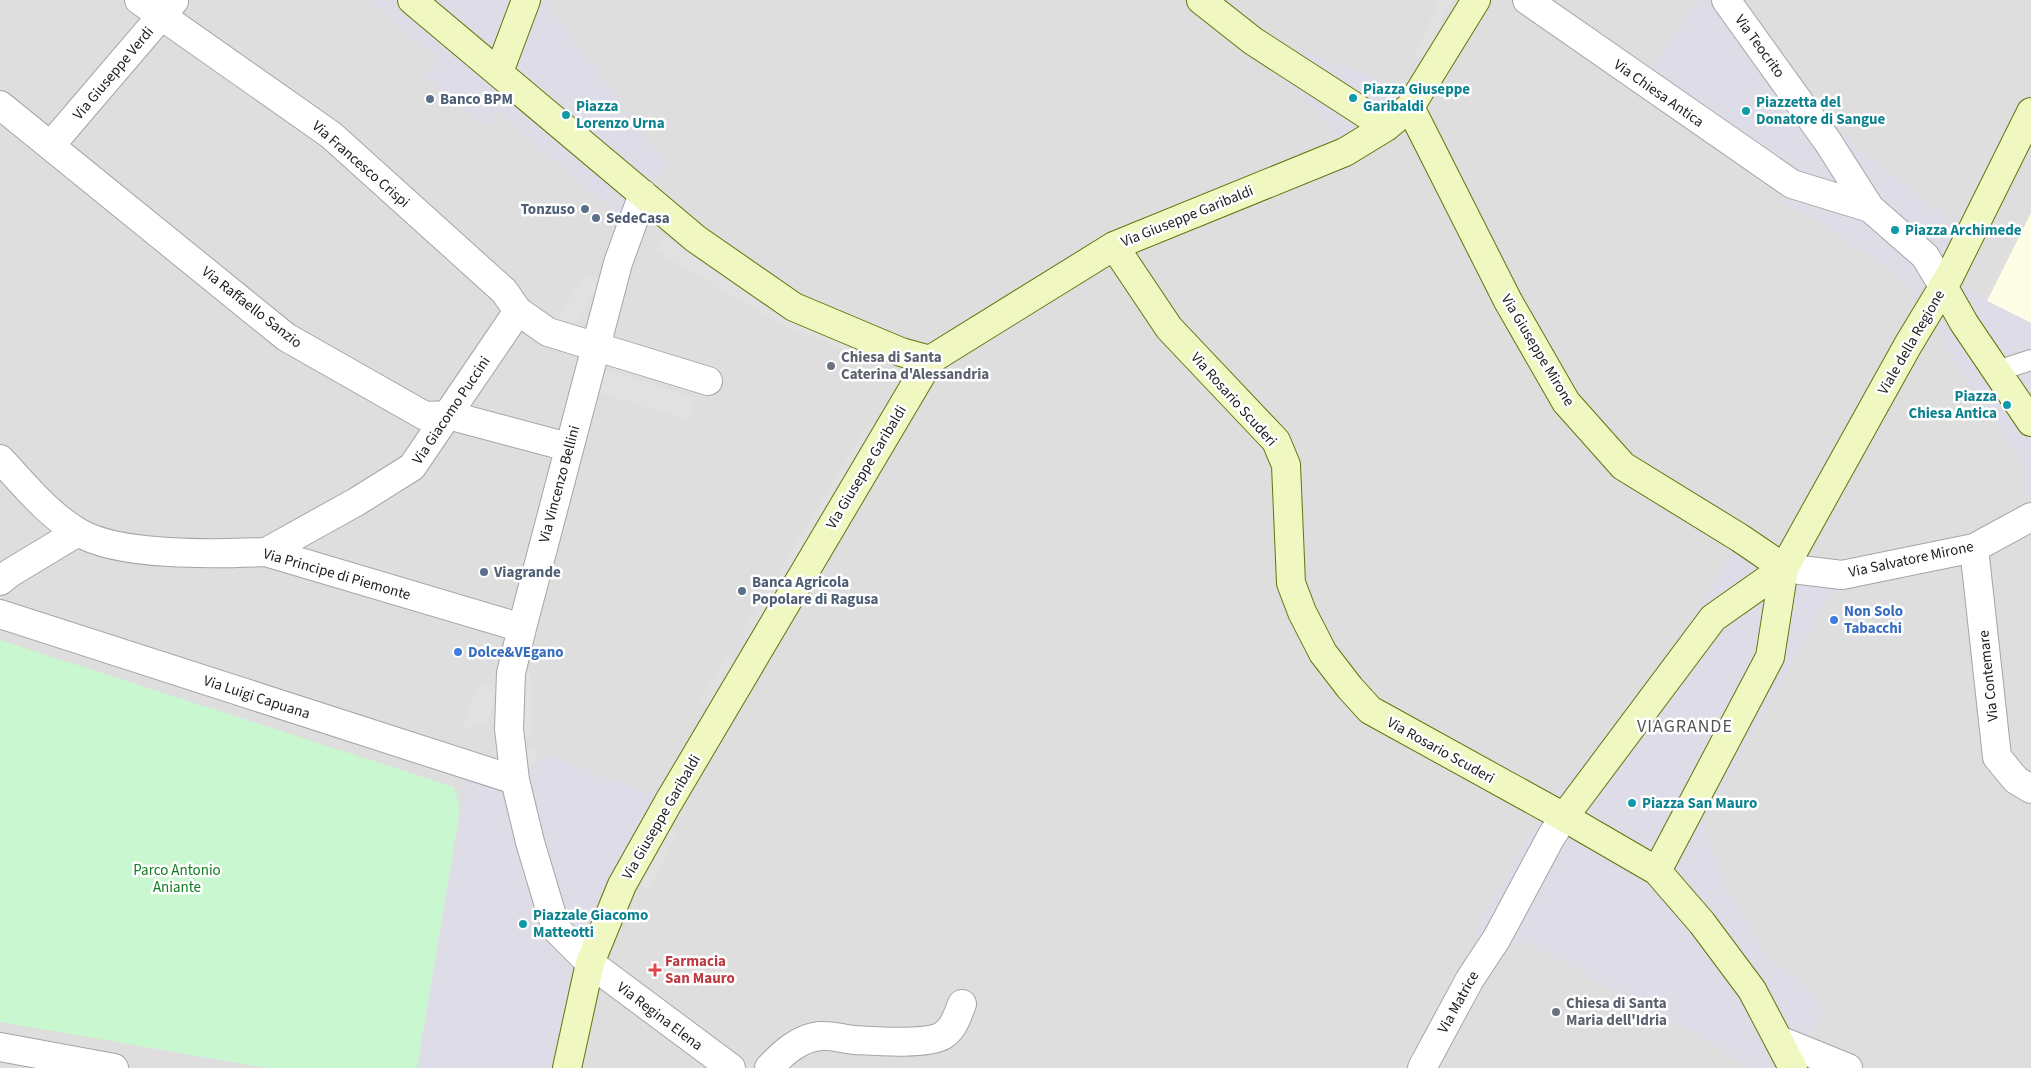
<svg xmlns="http://www.w3.org/2000/svg" width="2031" height="1068" viewBox="0 0 2031 1068" font-family="'Source Sans 3',sans-serif">
<style>
.residential{fill:#dfdede}
.education{fill:#fcfde4}
.park{fill:#c9f7d0}
.parking{fill:#e1e1e1}
.plaza{fill:#dddce7}
.lines{fill:none;stroke-linecap:round;stroke-linejoin:round}
.lane-casing{stroke:#a5a5a5;stroke-width:22}
.street-casing{stroke:#a5a5a5;stroke-width:30}
.secondary-casing{stroke:#62750b;stroke-width:30}
.lane{stroke:#fff;stroke-width:20}
.street{stroke:#fff;stroke-width:28}
.secondary{stroke:#f0f7c0;stroke-width:28}
.culture-dot{fill:#0f9aa8;stroke:#fff;stroke-width:2}
.service-dot{fill:#5c6f8a;stroke:#fff;stroke-width:2}
.worship-dot{fill:#6b7280;stroke:#fff;stroke-width:2}
.shop-dot{fill:#3f7fe0;stroke:#fff;stroke-width:2}
.health-dot{fill:#e0444e;stroke:#fff;stroke-width:2}
.labels{text-anchor:middle;stroke-width:5;stroke-linejoin:round;paint-order:stroke}
.street-label{font-size:15px;fill:#212121;stroke:#fff}
.culture-label{font-size:15px;font-weight:bold;fill:#0d838f;stroke:#fff;text-anchor:start}
.service-label{font-size:15px;font-weight:bold;fill:#4e5e75;stroke:#fff;text-anchor:start}
.worship-label{font-size:15px;font-weight:bold;fill:#5b616d;stroke:#fff;text-anchor:start}
.shop-label{font-size:15px;font-weight:bold;fill:#366cbe;stroke:#fff;text-anchor:start}
.park-label{font-size:15px;fill:#127c22;stroke:#fff}
.health-label{font-size:15px;font-weight:bold;fill:#be3a42;stroke:#fff;text-anchor:start}
.quarter-label{font-size:18px;letter-spacing:1px;fill:#545454;stroke:#fff}
</style>
<rect width="100%" height="100%" fill="#f1eee8"/>
<path class="residential" d="M 0,0 L 2031,0 L 2031,1068 L 0,1068 Z"/>
<path class="education" d="M 2031,213 L 2031,323 L 1987,301 Z"/>
<path class="park" d="M 0,640 L 454,787 L 460,809 L 417,1068 L 267,1068 L 0,1022 Z"/>
<path class="parking" d="M 1439,0 L 1452,0 L 1425,61 L 1414,56 Z
M 665,237 L 799,320 L 849,341 L 846,350 L 778,323 L 654,250 Z
M 583,276 L 604,279 L 576,322 L 555,325 Z
M 606,369 L 696,398 L 689,421 L 598,392 Z
M 870,421 L 882,430 L 753,640 L 741,634 Z
M 727,655 L 739,662 L 711,710 L 699,703 Z
M 530,670 L 533,736 L 519,737 L 516,671 Z
M 498,683 L 488,721 L 462,732 L 475,688 Z
M 513,745 L 535,750 L 549,811 Z
M 667,829 L 677,834 L 649,889 L 639,885 Z"/>
<path class="plaza" d="M 368,0 L 544,0 L 647,138 L 669,162 L 643,194 L 631,225 L 498,112 L 486,127 L 435,83 L 425,74 L 438,58 Z
M 1698,0 L 1726,0 L 1828,142 L 1845,134 L 1855,147 L 1950,221 L 1968,239 L 1949,277 L 1987,301 L 2031,323 L 2031,509 L 2023,467 L 2004,434 L 1951,359 L 1929,310 L 1902,282 L 1873,258 L 1809,216 L 1781,200 L 1792,185 L 1641,80 Z
M 1293,47 L 1391,84 L 1410,107 L 1345,152 L 1337,136 L 1296,91 L 1274,74 Z
M 1740,538 L 1842,575 L 1804,640 L 1703,825 L 1726,888 L 1768,958 L 1814,995 L 1812,999 L 1824,1009 L 1809,1041 L 1863,1065 L 1861,1068 L 1752,1068 L 1683,1027 L 1530,944 L 1473,934 L 1553,797 L 1592,751 L 1638,701 L 1699,608 Z
M 546,755 L 645,792 L 668,803 L 622,885 L 567,1068 L 417,1068 L 469,765 L 515,780 Z"/>
<g class="lines">
<g class="lane-casing">
<path id="lane" d="M 1997,371 L 2031,360"/>
</g>
<g class="street-casing">
<path id="street" d="M 139,0 L 331,135 L 504,291 L 518,311 L 548,332 L 708,381
M 1527,0 L 1792,184 L 1870,208
M 1726,0 L 1828,142 L 1870,208 L 1925,256 L 1943,286
M 0,105 L 286,337 L 425,416 L 448,415 L 568,447
M 51,145 L 174,1
M 643,194 L 618,263 L 522,628 L 511,673 L 509,729 L 515,780 L 530,842 L 556,929 L 590,963 L 731,1068
M 0,459 C 24,484 47,514 78,532 C 119,557 217,554 266,552 L 522,628
M 1974,548 L 1997,757 L 2016,780 L 2031,789
M 266,552 L 356,502 L 412,467 L 518,311
M 1784,568 L 1842,575 L 1974,548 L 2031,517
M 0,581 L 10,573 L 78,532
M 0,614 L 515,780
M 1779,1040 L 1848,1068
M 0,1047 L 114,1068
M 769,1068 C 783,1053 799,1038 820,1036 C 831,1035 843,1039 854,1040 C 874,1041 925,1045 942,1036 C 954,1029 957,1016 962,1004
M 1422,1068 L 1470,979 L 1497,938 L 1551,837 L 1564,817"/>
</g>
<g class="secondary-casing">
<path id="secondary" d="M 412,0 L 696,239 L 794,307 L 901,352 L 930,360
M 1201,0 L 1253,41 L 1386,127
M 499,72 L 526,0
M 1410,107 L 1508,301 L 1566,402 L 1623,466 L 1740,538 L 1784,568
M 1114,246 L 1169,328 L 1276,441 L 1286,465 L 1291,583 L 1302,612 L 1323,653 L 1350,688 L 1370,710 L 1564,817 L 1657,871 L 1702,923 L 1752,990 L 1793,1068
M 1943,286 L 1964,323 L 2031,422
M 1564,817 L 1713,618 L 1784,568
M 1657,871 L 1770,657 L 1784,568 L 1908,345 L 1949,277 L 2031,112
M 567,1068 L 590,963 L 622,885 L 668,803 L 930,360 L 1114,246 L 1345,152 L 1386,127 L 1410,107 L 1476,0"/>
</g>
<use href="#lane" class="lane"/>
<use href="#street" class="street"/>
<use href="#secondary" class="secondary"/>
</g>
<g class="culture-dot">
<circle cx="1353" cy="98" r="5"/>
<circle cx="1746" cy="111" r="5"/>
<circle cx="566" cy="115" r="5"/>
<circle cx="1895" cy="230" r="5"/>
<circle cx="2007" cy="405" r="5"/>
<circle cx="1632" cy="803" r="5"/>
<circle cx="523" cy="924" r="5"/>
</g>
<g class="service-dot">
<circle cx="430" cy="99" r="5"/>
<circle cx="585" cy="209" r="5"/>
<circle cx="596" cy="218" r="5"/>
<circle cx="484" cy="572" r="5"/>
<circle cx="742" cy="591" r="5"/>
</g>
<g class="worship-dot">
<circle cx="831" cy="366" r="5"/>
<circle cx="1556" cy="1012" r="5"/>
</g>
<g class="shop-dot">
<circle cx="1834" cy="620" r="5"/>
<circle cx="458" cy="652" r="5"/>
</g>
<path class="health-dot" d="M652.5 962.5h5v5h5v5h-5v5h-5v-5h-5v-5h5z"/>
<g class="labels">
<g class="street-label">
<text transform="translate(1760 46) rotate(54)" y="5">Via Teocrito</text>
<text transform="translate(113 73) rotate(-50)" y="5">Via Giuseppe Verdi</text>
<text transform="translate(1659 93) rotate(35)" y="5">Via Chiesa Antica</text>
<text transform="translate(361 164) rotate(41)" y="5">Via Francesco Crispi</text>
<text transform="translate(1187 216) rotate(-22)" y="5">Via Giuseppe Garibaldi</text>
<text transform="translate(252 307) rotate(38)" y="5">Via Raffaello Sanzio</text>
<text transform="translate(1911 342) rotate(-60)" y="5">Viale della Regione</text>
<text transform="translate(1538 350) rotate(59)" y="5">Via Giuseppe Mirone</text>
<text transform="translate(1234 399) rotate(48)" y="5">Via Rosario Scuderi</text>
<text transform="translate(451 410) rotate(-56)" y="5">Via Giacomo Puccini</text>
<text transform="translate(866 467) rotate(-59)" y="5">Via Giuseppe Garibaldi</text>
<text transform="translate(559 484) rotate(-75)" y="5">Via Vincenzo Bellini</text>
<text transform="translate(1911 559) rotate(-12)" y="5">Via Salvatore Mirone</text>
<text transform="translate(337 574) rotate(16)" y="5">Via Principe di Piemonte</text>
<text transform="translate(1988 676) rotate(-96)" y="5">Via Contemare</text>
<text transform="translate(257 697) rotate(18)" y="5">Via Luigi Capuana</text>
<text transform="translate(1441 750) rotate(29)" y="5">Via Rosario Scuderi</text>
<text transform="translate(661 817) rotate(-60)" y="5">Via Giuseppe Garibaldi</text>
<text transform="translate(1458 1002) rotate(-61)" y="5">Via Matrice</text>
<text transform="translate(660 1016) rotate(37)" y="5">Via Regina Elena</text>
</g>
<g class="culture-label">
<text x="1363" y="94">Piazza Giuseppe<tspan x="1363" dy="17">Garibaldi</tspan></text>
<text x="1756" y="107">Piazzetta del<tspan x="1756" dy="17">Donatore di Sangue</tspan></text>
<text x="576" y="111">Piazza<tspan x="576" dy="17">Lorenzo Urna</tspan></text>
<text x="1905" y="235">Piazza Archimede</text>
<text x="1997" y="401" text-anchor="end">Piazza<tspan x="1997" dy="17">Chiesa Antica</tspan></text>
<text x="1642" y="808">Piazza San Mauro</text>
<text x="533" y="920">Piazzale Giacomo<tspan x="533" dy="17">Matteotti</tspan></text>
</g>
<g class="service-label">
<text x="440" y="104">Banco BPM</text>
<text x="575" y="214" text-anchor="end">Tonzuso</text>
<text x="606" y="223">SedeCasa</text>
<text x="494" y="577">Viagrande</text>
<text x="752" y="587">Banca Agricola<tspan x="752" dy="17">Popolare di Ragusa</tspan></text>
</g>
<g class="worship-label">
<text x="841" y="362">Chiesa di Santa<tspan x="841" dy="17">Caterina d'Alessandria</tspan></text>
<text x="1566" y="1008">Chiesa di Santa<tspan x="1566" dy="17">Maria dell'Idria</tspan></text>
</g>
<g class="shop-label">
<text x="1844" y="616">Non Solo<tspan x="1844" dy="17">Tabacchi</tspan></text>
<text x="468" y="657">Dolce&amp;VEgano</text>
</g>
<g class="park-label">
<text x="177" y="875">Parco Antonio<tspan x="177" dy="17">Aniante</tspan></text>
</g>
<g class="health-label">
<text x="665" y="966">Farmacia<tspan x="665" dy="17">San Mauro</tspan></text>
</g>
<g class="quarter-label">
<text x="1685" y="732">VIAGRANDE</text>
</g>
</g>
</svg>
